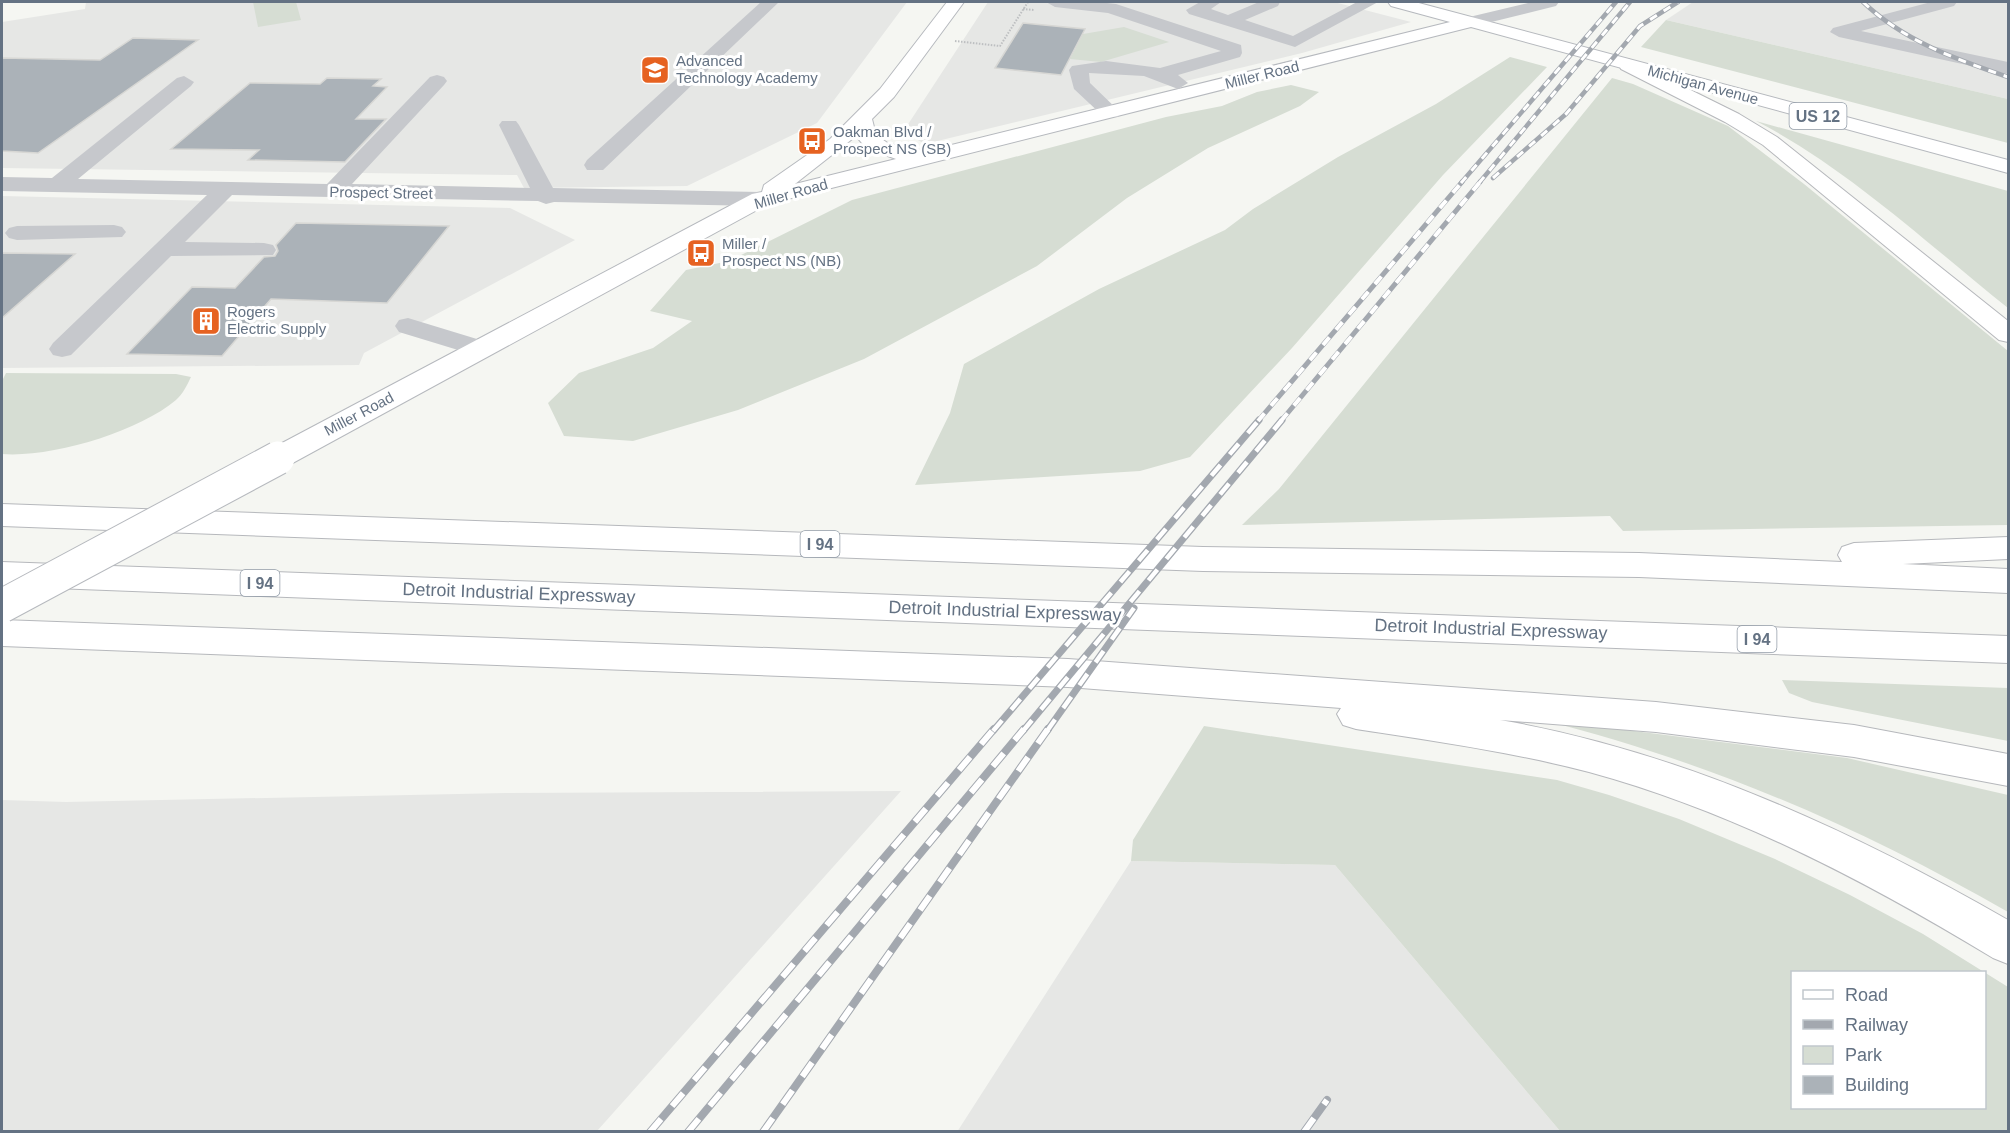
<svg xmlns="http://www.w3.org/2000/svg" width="2010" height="1133" viewBox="0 0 2010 1133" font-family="Arial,sans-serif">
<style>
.built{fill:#e6e7e5}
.green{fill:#d6ddd3;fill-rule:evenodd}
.building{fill:#abb2b8;stroke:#d7d7d4;stroke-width:1.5}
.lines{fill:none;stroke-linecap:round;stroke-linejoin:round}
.major-casing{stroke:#b6b9be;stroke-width:2}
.highway-casing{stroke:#b6b8bc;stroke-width:2}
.path{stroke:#bdbfc1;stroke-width:2;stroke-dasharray:1.5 1.5;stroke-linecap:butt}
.minor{fill:#c6c8cc;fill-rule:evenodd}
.major{fill:#fff;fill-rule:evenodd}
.highway{fill:#fff;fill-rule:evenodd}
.rail-far3-casing{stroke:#a3a8af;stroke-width:4.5}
.rail-far2-casing{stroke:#a3a8af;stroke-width:5}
.rail-far1-casing{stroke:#a3a8af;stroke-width:7}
.rail-casing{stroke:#a3a8af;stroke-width:8}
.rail-far3{stroke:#fff;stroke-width:3;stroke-dasharray:8;stroke-linecap:butt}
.rail-far2{stroke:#fff;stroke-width:4;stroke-dasharray:10;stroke-linecap:butt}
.rail-far1{stroke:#fff;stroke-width:4.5;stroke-dasharray:14;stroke-linecap:butt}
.rail{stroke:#fff;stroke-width:6;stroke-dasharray:17;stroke-linecap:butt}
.major-bridge-casing{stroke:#b6b9be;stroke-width:35;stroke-linecap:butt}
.major-bridge{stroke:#fff;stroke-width:33}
.labels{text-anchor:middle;stroke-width:6;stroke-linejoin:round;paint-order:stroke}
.far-poi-label{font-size:15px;fill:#647283;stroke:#fff;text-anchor:start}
.far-street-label{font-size:15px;fill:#647283;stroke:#fff}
.shield{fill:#fff;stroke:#929ca8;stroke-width:1.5}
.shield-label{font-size:16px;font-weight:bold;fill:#647283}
.street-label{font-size:18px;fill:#647283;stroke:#fff}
</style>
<rect width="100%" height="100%" fill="#f5f6f2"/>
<path class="built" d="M 86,2 L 907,2 L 817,123 L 687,186 L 524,188 L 517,175 L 2,168 L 2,22 L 85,9 Z
M 988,2 L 1334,2 L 1411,22 L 1302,53 L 925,144 L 903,132 Z
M 1693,2 L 2008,2 L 2008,99 L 1666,20 Z
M 2,196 L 510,208 L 575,240 L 364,353 L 359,365 L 2,368 Z
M 901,791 L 597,1131 L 2,1131 L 2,800 L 66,802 L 506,793 Z
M 1131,861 L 1335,865 L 1560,1131 L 957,1132 Z"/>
<path class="green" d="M 253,2 L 296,2 L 301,20 L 258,27 Z
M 1666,20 L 2008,99 L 2008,143 L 1641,47 Z
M 1124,27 L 1169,42 L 1101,62 L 1070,59 L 1083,34 Z
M 1510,57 L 1547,67 L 1443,175 L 1292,348 L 1190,457 L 1140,471 L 915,485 L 950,413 L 964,364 L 1099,289 L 1225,230 L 1253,209 L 1338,157 L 1436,104 Z
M 1612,78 L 1633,84 L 1728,126 L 1804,184 L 2008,351 L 2008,525 L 1623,531 L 1610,516 L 1242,525 L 1279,489 Z
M 1291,85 L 1319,92 L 1300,106 L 1208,148 L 1127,198 L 1037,266 L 864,359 L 738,410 L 633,441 L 564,436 L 548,403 L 579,373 L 653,348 L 692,321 L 650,311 L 686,270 L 729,261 L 852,200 L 1166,117 L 1222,106 L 1257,92 Z
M 1756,121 L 2008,191 L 2008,308 C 1929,245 1846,167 1756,121 Z
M 6,373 L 176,374 L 191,377 C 187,385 183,394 176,400 C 138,432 51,458 2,454 L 2,381 Z
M 1782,680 L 2008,688 L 2008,741 L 1812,702 L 1789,693 Z
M 1539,719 L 1847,758 L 2008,795 L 2008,912 C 1856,825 1709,762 1539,719 Z
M 1204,726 L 1557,780 L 1609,795 L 1679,819 L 1775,859 L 1850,895 L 1923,934 L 2008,987 L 2008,1131 L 1560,1131 L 1335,865 L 1131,861 L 1133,840 ZM 1792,972 L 1984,972 L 1984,1108 L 1792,1108 Z"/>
<path class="building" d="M 1023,23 L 1085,29 L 1061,75 L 995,68 Z
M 133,38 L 198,40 L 38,153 L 2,151 L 2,58 L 100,60 Z
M 327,78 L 381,79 L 373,86 L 387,87 L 356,119 L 386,119 L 345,162 L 248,160 L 259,150 L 171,149 L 250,83 L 320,84 Z
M 296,223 L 449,226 L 387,303 L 271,299 L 222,356 L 127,354 L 192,287 L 235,288 L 264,257 L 275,256 L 278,251 L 276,245 Z
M 2,253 L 75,254 L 2,318 Z"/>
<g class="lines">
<g class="major-casing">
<path id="major" d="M 947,2 L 964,2 L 894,97 L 872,119 L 876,135 L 889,144 L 927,151 L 1450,22 L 1391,6 L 1388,2 L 1415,2 L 2008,160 L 2008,173 L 1471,27 L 768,204 L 289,465 L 278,468 L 267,465 L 263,458 L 267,451 L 752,194 L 762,192 L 764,185 L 830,139 L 880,89 ZM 856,136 L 866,148 L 896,159 L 795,184 Z"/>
</g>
<g class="highway-casing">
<path id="highway" d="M 1628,59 L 1739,114 L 1777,137 L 2008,321 L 2008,342 L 1999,340 L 1763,145 L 1725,122 L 1621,69 L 1619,65 L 1621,61 Z
M 2,504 L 1203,547 L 1639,553 L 1842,562 L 1838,555 L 1842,547 L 1854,543 L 2008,537 L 2008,559 L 1903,564 L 2008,569 L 2008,593 L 1639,577 L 1203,571 L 2,526 Z
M 2,562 L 2008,636 L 2008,663 L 2,586 Z
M 2,620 L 1068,659 L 1656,702 L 1854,725 L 2008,754 L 2008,786 L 1854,757 L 1656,732 L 1500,720 C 1680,751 1851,830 2008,920 L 2008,964 L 1993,958 C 1866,881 1732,811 1589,772 C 1512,752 1434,741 1356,729 L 1343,725 L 1337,714 L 1341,708 L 1068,687 L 2,646 Z"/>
</g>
<path class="path" d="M 1023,9 L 1034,10
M 955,41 L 1000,46 L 1028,2"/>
<path class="minor" d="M 761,2 L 779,2 L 603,170 L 587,170 L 584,165 L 587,160 Z
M 1046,2 L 1098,2 L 1116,4 L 1241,45 L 1242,53 L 1240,57 L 1178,75 L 1188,83 L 1178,89 L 1144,76 L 1089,73 L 1090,83 L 1121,113 L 1118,117 L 1104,117 L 1074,89 L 1069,70 L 1072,66 L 1106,61 L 1160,68 L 1221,51 L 1108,13 L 1055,7 Z
M 1200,2 L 1221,2 L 1211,9 L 1228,15 L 1259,2 L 1280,2 L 1278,6 L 1245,20 L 1293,36 L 1357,2 L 1378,2 L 1295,47 L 1189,14 L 1186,10 Z
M 1532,2 L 1559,2 L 1556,6 L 1471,27 L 1462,22 L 1465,18 Z
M 1931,2 L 1957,2 L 1954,6 L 1861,31 L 2008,62 L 2008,74 L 1839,37 L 1830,32 L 1833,28 Z
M 437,75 L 444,77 L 447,81 L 444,85 L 352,184 L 530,188 L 499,125 L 502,121 L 516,121 L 519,125 L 553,188 L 760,192 L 768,194 L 771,199 L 768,204 L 760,206 L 554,202 L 546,204 L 538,201 L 232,195 L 185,242 L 264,243 L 273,245 L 276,250 L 273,255 L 171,256 L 71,355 L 62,357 L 53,355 L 49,349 L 53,343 L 207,195 L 2,191 L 2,177 L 52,178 L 177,78 L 184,76 L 194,82 L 191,86 L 78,179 L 327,184 L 430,77 Z
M 114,225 L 122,227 L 126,232 L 122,237 L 17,240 L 9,238 L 5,233 L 9,228 L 17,226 Z
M 408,318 L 490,343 L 494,349 L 490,355 L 481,357 L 399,332 L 395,326 L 399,320 Z"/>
<use href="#major" class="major"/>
<use href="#highway" class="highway"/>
<g class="rail-far3-casing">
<path id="rail-far3" d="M 1863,2 C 1904,41 1955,59 2008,77
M 1493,178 L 1566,114 L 1640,26 L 1678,2
M 1461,183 L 1616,2
M 1479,183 L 1630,2"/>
</g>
<g class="rail-far2-casing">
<path id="rail-far2" d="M 1258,421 L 1462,182
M 1281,421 L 1480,182"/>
</g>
<g class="rail-far1-casing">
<path id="rail-far1" d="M 993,731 L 1259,420
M 1023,731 L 1282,420
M 1047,731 L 1134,608"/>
</g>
<g class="rail-casing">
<path id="rail" d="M 650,1132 L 994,729
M 688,1132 L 1024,729
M 763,1132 L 1048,729
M 1304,1132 L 1327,1100"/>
</g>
<use href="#rail-far3" class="rail-far3"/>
<use href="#rail-far2" class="rail-far2"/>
<use href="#rail-far1" class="rail-far1"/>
<use href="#rail" class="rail"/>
<g class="major-bridge-casing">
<path id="major-bridge" d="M 2,606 L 278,458"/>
</g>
<use href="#major-bridge" class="major-bridge"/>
</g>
<defs>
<g id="school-square" transform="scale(1.5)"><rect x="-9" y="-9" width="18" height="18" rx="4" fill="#e66221" stroke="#fff"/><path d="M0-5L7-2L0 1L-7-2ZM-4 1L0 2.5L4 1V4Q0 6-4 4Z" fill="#fff"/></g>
<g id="bus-square" transform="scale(1.5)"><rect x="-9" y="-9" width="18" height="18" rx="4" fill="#e66221" stroke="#fff"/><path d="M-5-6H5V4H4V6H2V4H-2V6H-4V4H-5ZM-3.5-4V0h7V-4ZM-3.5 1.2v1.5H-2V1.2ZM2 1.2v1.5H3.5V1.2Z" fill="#fff"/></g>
<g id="building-square" transform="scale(1.5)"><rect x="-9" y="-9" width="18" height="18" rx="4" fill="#e66221" stroke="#fff"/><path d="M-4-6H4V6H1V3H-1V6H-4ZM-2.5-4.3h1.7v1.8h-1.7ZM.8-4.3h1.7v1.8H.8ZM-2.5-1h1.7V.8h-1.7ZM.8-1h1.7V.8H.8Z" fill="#fff"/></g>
</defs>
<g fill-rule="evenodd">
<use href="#school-square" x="655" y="70"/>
<use href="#bus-square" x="812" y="141"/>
<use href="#bus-square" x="701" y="253"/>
<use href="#building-square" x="206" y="321"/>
</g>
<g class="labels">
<g class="far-poi-label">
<text x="676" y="66">Advanced<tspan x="676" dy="17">Technology Academy</tspan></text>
<text x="833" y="137">Oakman Blvd /<tspan x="833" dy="17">Prospect NS (SB)</tspan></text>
<text x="722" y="249">Miller /<tspan x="722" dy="17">Prospect NS (NB)</tspan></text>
<text x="227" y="317">Rogers<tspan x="227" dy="17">Electric Supply</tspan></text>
</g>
<g class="far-street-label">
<text transform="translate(1262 75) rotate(-14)" y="5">Miller Road</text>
<text transform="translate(1703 85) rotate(15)" y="5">Michigan Avenue</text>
<text transform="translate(381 193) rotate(1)" y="5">Prospect Street</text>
<text transform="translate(791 194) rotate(-16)" y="5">Miller Road</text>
<text transform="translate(359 414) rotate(-28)" y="5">Miller Road</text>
</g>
<g class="shield">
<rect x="1789.5" y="103" width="57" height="26" rx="4.5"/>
<rect x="800.5" y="531" width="39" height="26" rx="4.5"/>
<rect x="240.5" y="570" width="39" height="26" rx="4.5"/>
<rect x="1737.5" y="626" width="39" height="26" rx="4.5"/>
</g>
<g class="shield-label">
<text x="1818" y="122">US 12</text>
<text x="820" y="550">I 94</text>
<text x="260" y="589">I 94</text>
<text x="1757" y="645">I 94</text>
</g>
<g class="street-label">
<text transform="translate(519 593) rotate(2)" y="6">Detroit Industrial Expressway</text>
<text transform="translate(1005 611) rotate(2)" y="6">Detroit Industrial Expressway</text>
<text transform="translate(1491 629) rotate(2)" y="6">Detroit Industrial Expressway</text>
</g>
</g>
<rect width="2010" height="1133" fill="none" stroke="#647283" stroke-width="6"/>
<rect x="1791" y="971" width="195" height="138" fill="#ffffff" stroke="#c1c7cd" stroke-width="1.5"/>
<rect x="1803" y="990" width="30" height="9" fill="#ffffff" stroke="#c1c7cd" stroke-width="1.5"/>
<text x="1845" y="1001" font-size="18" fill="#647283">Road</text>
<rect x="1803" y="1020" width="30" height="9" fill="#a3a8af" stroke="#c1c7cd" stroke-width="1.5"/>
<text x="1845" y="1031" font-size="18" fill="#647283">Railway</text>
<rect x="1803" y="1046" width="30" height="18" fill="#d6ddd3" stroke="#c1c7cd" stroke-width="1.5"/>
<text x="1845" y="1061" font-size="18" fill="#647283">Park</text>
<rect x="1803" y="1076" width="30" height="18" fill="#abb2b8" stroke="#c1c7cd" stroke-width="1.5"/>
<text x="1845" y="1091" font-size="18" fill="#647283">Building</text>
</svg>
